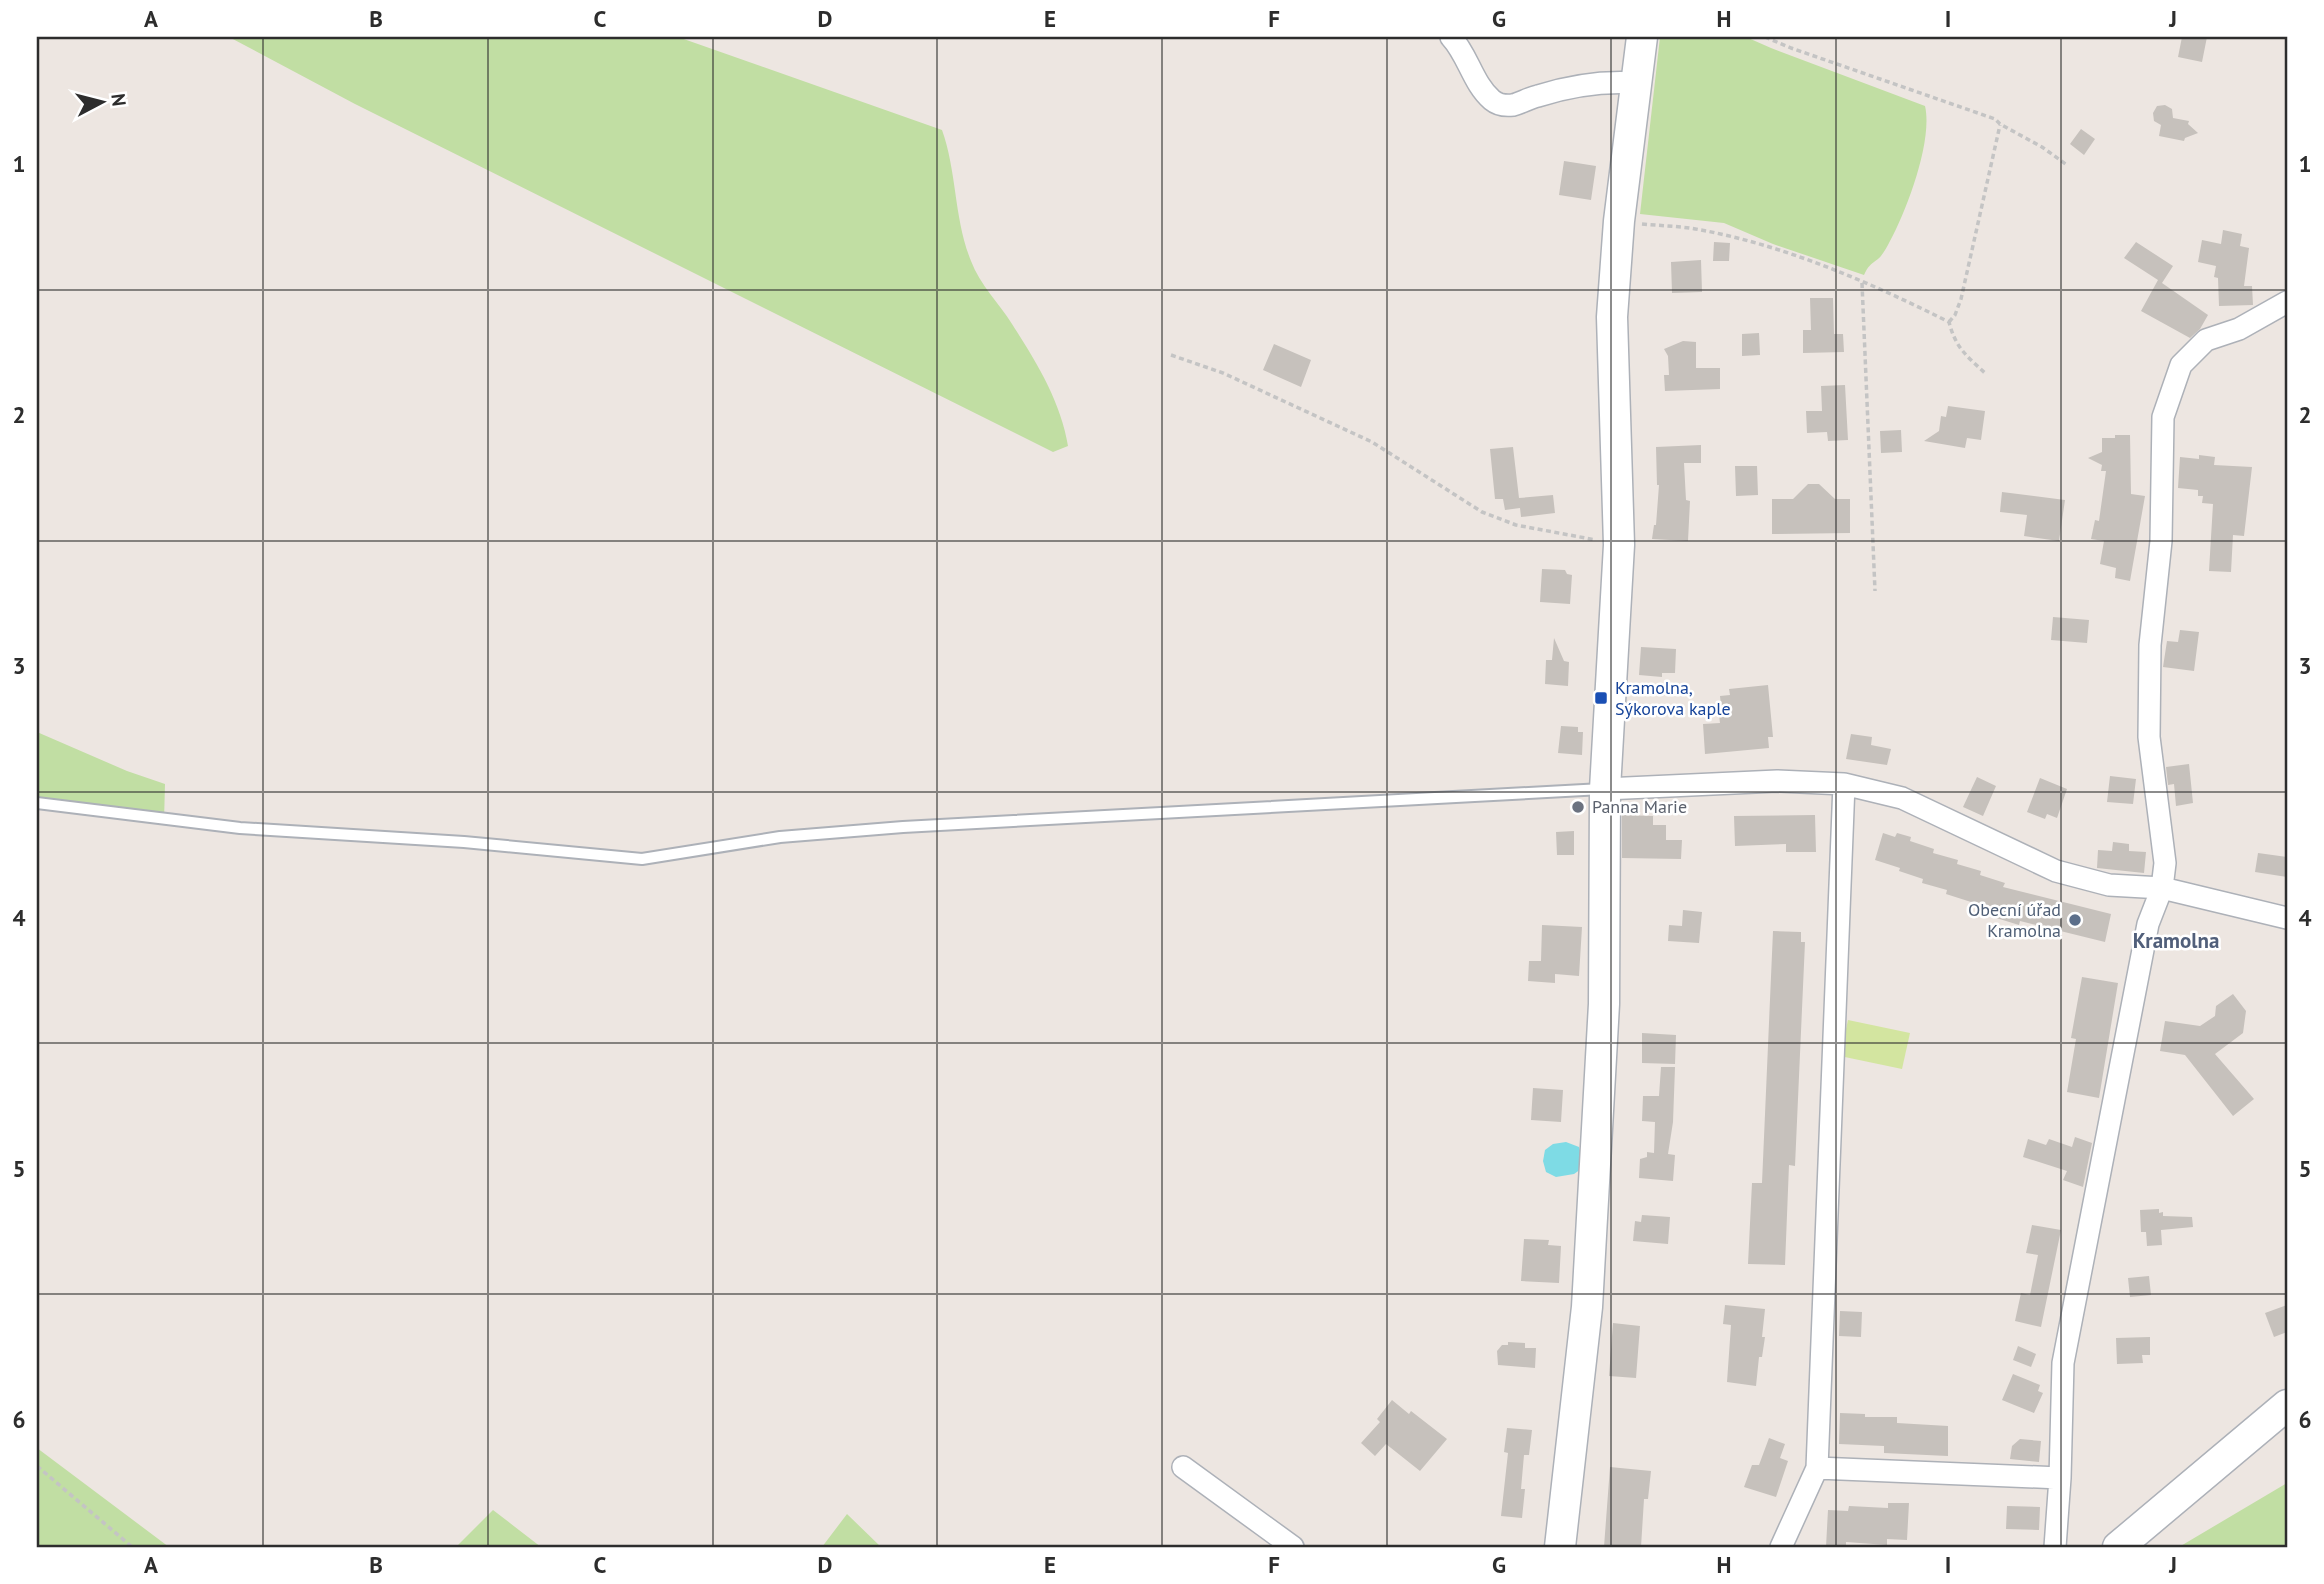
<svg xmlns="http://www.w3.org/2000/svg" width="2324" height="1584" viewBox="0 0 2324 1584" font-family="'PT Sans',sans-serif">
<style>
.green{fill:#c1dea3}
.pitch{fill:#d3e5a0}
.water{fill:#7edbe5}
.building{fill:#c6c1bc}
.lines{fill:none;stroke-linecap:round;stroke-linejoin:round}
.lane-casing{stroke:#adb1b8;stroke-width:14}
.street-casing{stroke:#adb1b8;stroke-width:24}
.secondary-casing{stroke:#adb1b8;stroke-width:33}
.path{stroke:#c4c4c4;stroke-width:3.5;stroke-dasharray:5 3.5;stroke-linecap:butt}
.lane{stroke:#fff;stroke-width:10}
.street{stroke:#fff;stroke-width:21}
.secondary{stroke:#fff;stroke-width:30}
.grid{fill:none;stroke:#2d2d2d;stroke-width:2;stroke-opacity:0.55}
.transit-dot{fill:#1a4fb4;stroke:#fff;stroke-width:2.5}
.worship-dot{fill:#6b7280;stroke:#fff;stroke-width:2.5}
.service-dot{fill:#5c6f8a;stroke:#fff;stroke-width:2.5}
.labels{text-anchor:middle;stroke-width:5;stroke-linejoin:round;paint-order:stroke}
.transit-label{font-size:18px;fill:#164399;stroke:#fff;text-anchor:start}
.worship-label{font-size:18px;fill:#5b616d;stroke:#fff;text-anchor:start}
.service-label{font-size:18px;fill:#4e5e75;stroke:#fff;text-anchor:end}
.quarter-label{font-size:21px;font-weight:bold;fill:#515f7a;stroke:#fff}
.neatline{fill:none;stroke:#2d2d2d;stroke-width:2.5}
.grid-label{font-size:23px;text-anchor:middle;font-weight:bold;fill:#2d2d2d}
</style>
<rect width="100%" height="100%" fill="#ede6e1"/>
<path class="green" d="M 229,37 L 678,37 L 942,130 C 957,172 954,219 971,261 C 980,285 999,303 1012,324 C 1036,361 1061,402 1068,446 L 1053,452 L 355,104 Z
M 1660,37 L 1746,37 L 1771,48 L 1925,106 C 1933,140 1907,210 1890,241 C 1887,247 1882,256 1878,259 C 1870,265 1868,266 1864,275 L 1773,244 L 1724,223 L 1640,214 Z
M 37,732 L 127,771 L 165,784 L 164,821 L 37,807 Z
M 37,1448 L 169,1547 L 37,1547 Z
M 2287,1483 L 2287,1547 L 2179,1547 Z
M 493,1510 L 541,1547 L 456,1547 Z
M 847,1514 L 881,1547 L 822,1547 Z"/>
<path class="pitch" d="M 1848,1020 L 1910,1033 L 1902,1069 L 1840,1056 Z"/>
<path class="water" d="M 1566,1142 L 1579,1147 L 1582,1158 L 1581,1169 L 1574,1174 L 1556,1177 L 1546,1172 L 1543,1161 L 1545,1150 L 1553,1144 Z"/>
<path class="building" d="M 2182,37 L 2207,37 L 2202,62 L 2178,57 Z
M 2165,105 L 2172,109 L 2173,118 L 2189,121 L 2188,124 L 2198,133 L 2185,138 L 2184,141 L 2159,136 L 2161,125 L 2154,121 L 2153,113 L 2157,106 Z
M 2081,129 L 2095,139 L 2084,155 L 2070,144 Z
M 1564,161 L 1596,166 L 1591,200 L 1559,195 Z
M 2223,230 L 2242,234 L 2240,246 L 2249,248 L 2244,286 L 2252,286 L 2253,305 L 2219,306 L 2218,278 L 2214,277 L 2216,266 L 2198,262 L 2202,240 L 2221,244 Z
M 1714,242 L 1730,243 L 1729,261 L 1713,261 Z
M 2136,242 L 2173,266 L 2162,283 L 2208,315 L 2200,329 L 2190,338 L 2141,311 L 2158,280 L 2124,258 Z
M 1701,260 L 1702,292 L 1672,293 L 1671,262 Z
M 1810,298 L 1833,298 L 1834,334 L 1843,334 L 1844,352 L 1803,353 L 1803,330 L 1811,330 Z
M 1759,333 L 1760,355 L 1742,356 L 1742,334 Z
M 1683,341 L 1696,342 L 1696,368 L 1720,368 L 1720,389 L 1665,391 L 1664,375 L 1669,375 L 1668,356 L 1664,349 Z
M 1274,344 L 1311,360 L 1301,387 L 1263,370 Z
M 1845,385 L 1848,440 L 1828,441 L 1827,432 L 1807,433 L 1806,411 L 1822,411 L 1821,386 Z
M 1948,406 L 1985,411 L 1981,440 L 1967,438 L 1965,448 L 1924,441 L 1939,431 L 1941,416 L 1946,417 Z
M 1901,430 L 1902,452 L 1881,453 L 1880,431 Z
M 2115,435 L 2130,435 L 2131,494 L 2145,496 L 2130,581 L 2115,578 L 2116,568 L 2100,564 L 2104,541 L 2091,539 L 2095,520 L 2099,521 L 2106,471 L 2101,471 L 2102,465 L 2088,458 L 2102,452 L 2102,438 L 2115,438 Z
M 1701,445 L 1701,463 L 1684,463 L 1686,500 L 1690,501 L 1688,541 L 1652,539 L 1654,525 L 1656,525 L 1659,485 L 1657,485 L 1656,447 Z
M 1513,447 L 1519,498 L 1553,495 L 1555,513 L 1521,517 L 1520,508 L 1505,510 L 1503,499 L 1495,499 L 1490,449 Z
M 2199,455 L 2215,457 L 2214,465 L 2252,467 L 2244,536 L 2233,535 L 2231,572 L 2209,571 L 2213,504 L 2202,503 L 2203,496 L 2198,496 L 2198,490 L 2178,488 L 2180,457 L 2199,459 Z
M 1735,466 L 1757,466 L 1758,495 L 1736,496 Z
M 1808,484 L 1819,484 L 1835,499 L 1850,499 L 1850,533 L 1772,534 L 1772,499 L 1793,499 Z
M 2002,492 L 2065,500 L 2059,541 L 2024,536 L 2027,515 L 2000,512 Z
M 1542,569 L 1565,570 L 1567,574 L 1572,575 L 1570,604 L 1540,602 Z
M 2053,617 L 2089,620 L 2087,643 L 2051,640 Z
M 2180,630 L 2199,632 L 2194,671 L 2163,667 L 2167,641 L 2178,642 Z
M 1554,638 L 1564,661 L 1569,662 L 1568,686 L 1545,684 L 1546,660 L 1552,660 Z
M 1641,647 L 1676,649 L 1675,673 L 1662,673 L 1662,677 L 1639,675 Z
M 1768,685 L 1773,737 L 1768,737 L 1769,748 L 1705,754 L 1703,724 L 1720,723 L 1719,715 L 1722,715 L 1720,696 L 1730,695 L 1729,689 Z
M 1561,726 L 1578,727 L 1578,732 L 1583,732 L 1582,755 L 1558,753 Z
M 1851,734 L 1872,737 L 1871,745 L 1891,749 L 1887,765 L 1846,759 Z
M 2189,764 L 2193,803 L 2176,806 L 2174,784 L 2168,785 L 2166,767 Z
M 2110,776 L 2136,779 L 2133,804 L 2107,802 Z
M 1977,777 L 1996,786 L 1983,816 L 1963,807 Z
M 2040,778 L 2067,789 L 2057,818 L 2047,814 L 2045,819 L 2027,812 Z
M 1622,815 L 1653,816 L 1653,825 L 1666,825 L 1666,840 L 1682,840 L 1681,859 L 1622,858 Z
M 1815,815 L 1816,852 L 1786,852 L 1786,844 L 1735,846 L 1734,816 Z
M 1574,831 L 1574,855 L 1557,855 L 1556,832 Z
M 1883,833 L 1895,837 L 1897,833 L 1911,837 L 1910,841 L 1934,849 L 1933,853 L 1958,860 L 1957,864 L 1981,871 L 1980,875 L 2005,883 L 2003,887 L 2111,914 L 2105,942 L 2020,921 L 2019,925 L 1993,917 L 1994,913 L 1970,906 L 1971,902 L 1946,894 L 1947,890 L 1922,883 L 1923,879 L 1899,871 L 1900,868 L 1875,860 Z
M 2113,842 L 2129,844 L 2129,851 L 2146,852 L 2144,873 L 2097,868 L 2098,850 L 2112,851 Z
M 2258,853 L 2287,857 L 2287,877 L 2255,872 Z
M 1683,910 L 1702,912 L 1699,943 L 1668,941 L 1669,925 L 1682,926 Z
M 1542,925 L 1582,927 L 1579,976 L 1555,974 L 1555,983 L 1528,981 L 1529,961 L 1541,961 Z
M 1773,931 L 1801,932 L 1801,942 L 1805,942 L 1795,1166 L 1789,1165 L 1785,1265 L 1748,1264 L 1752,1183 L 1762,1183 Z
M 2082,977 L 2118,983 L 2099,1098 L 2067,1092 L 2076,1039 L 2071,1038 Z
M 2233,994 L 2246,1011 L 2243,1033 L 2215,1054 L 2254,1099 L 2233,1116 L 2185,1055 L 2160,1051 L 2165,1021 L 2200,1026 L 2215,1016 L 2216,1006 Z
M 1642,1033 L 1676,1035 L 1675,1064 L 1642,1063 Z
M 1661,1067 L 1675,1067 L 1673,1122 L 1668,1154 L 1675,1155 L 1673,1181 L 1639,1178 L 1640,1159 L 1647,1157 L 1647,1152 L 1654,1153 L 1655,1122 L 1642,1121 L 1643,1096 L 1659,1096 Z
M 1533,1088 L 1563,1090 L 1561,1122 L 1531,1120 Z
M 2075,1137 L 2092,1143 L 2083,1187 L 2063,1180 L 2067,1171 L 2023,1157 L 2028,1139 L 2046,1145 L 2049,1139 L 2072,1147 Z
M 2159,1209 L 2159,1213 L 2163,1212 L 2163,1216 L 2192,1217 L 2193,1227 L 2161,1230 L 2162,1245 L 2147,1246 L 2146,1232 L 2141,1232 L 2140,1210 Z
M 1642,1215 L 1670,1217 L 1668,1244 L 1633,1241 L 1635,1221 L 1641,1222 Z
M 2032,1225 L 2061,1230 L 2041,1327 L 2015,1321 L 2021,1293 L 2030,1295 L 2038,1255 L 2026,1253 Z
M 1524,1239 L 1549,1240 L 1548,1245 L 1561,1246 L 1559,1283 L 1521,1281 Z
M 2149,1276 L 2151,1295 L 2130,1297 L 2128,1278 Z
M 1725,1305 L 1765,1309 L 1762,1337 L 1765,1337 L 1762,1357 L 1759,1357 L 1756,1386 L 1727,1382 L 1731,1325 L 1723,1324 Z
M 2287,1305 L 2287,1332 L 2274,1337 L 2265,1313 Z
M 1840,1311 L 1862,1312 L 1861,1337 L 1839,1336 Z
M 1613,1323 L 1640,1326 L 1636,1378 L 1609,1376 Z
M 2150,1337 L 2150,1355 L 2142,1355 L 2143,1363 L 2117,1364 L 2116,1338 Z
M 1508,1342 L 1525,1343 L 1525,1348 L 1536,1348 L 1535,1368 L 1498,1365 L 1497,1351 L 1502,1345 L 1508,1345 Z
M 2018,1346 L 2036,1354 L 2031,1367 L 2013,1360 Z
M 2013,1374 L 2040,1385 L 2038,1391 L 2043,1393 L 2034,1413 L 2002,1400 Z
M 1392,1400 L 1409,1414 L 1411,1411 L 1447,1439 L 1420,1471 L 1386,1444 L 1375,1456 L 1361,1443 L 1380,1422 L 1377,1419 Z
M 1840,1413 L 1865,1414 L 1865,1417 L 1897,1417 L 1897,1423 L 1948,1426 L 1948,1456 L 1884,1453 L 1884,1446 L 1839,1444 Z
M 1507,1428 L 1532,1430 L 1529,1455 L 1524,1455 L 1521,1489 L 1525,1489 L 1522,1518 L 1501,1516 L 1508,1453 L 1504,1452 Z
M 1769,1438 L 1785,1444 L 1780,1458 L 1788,1461 L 1776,1497 L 1744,1487 L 1752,1465 L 1759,1465 Z
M 2020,1439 L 2041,1441 L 2039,1462 L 2010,1459 L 2012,1446 Z
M 1610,1467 L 1651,1471 L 1648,1499 L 1644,1499 L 1641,1547 L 1604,1547 Z
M 1888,1503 L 1909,1503 L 1907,1540 L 1887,1539 L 1887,1545 L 1846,1542 L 1846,1547 L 1826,1547 L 1828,1510 L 1848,1511 L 1849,1506 L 1888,1508 Z
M 2007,1506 L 2040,1507 L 2039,1530 L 2006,1529 Z"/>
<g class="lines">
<g class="lane-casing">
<path id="lane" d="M 37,803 L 240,828 L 464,842 L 642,859 L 780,837 L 903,827 L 1602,789"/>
</g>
<g class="street-casing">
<path id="street" d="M 1451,37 C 1468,55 1473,84 1492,100 C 1498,105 1505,106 1513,105 C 1521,103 1529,98 1538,96 C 1570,86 1601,81 1634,83
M 1605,789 L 1777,781 L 1844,784 L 1902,798 L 2056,871 L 2109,885 L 2162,888 L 2287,918
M 1183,1467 L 1293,1547
M 1817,1468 L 2060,1478
M 1781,1547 L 1817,1468 L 1844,784
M 2055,1547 L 2060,1478 L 2063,1363 L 2148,924 L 2162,888 L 2165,863 L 2149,737 L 2150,645 L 2161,541 L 2163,417 L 2181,365 L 2206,340 L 2239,329 L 2287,302"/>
</g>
<g class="secondary-casing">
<path id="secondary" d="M 1560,1547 L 1587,1307 L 1604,1004 L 1605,789 L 1619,545 L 1612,317 L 1619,221 L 1642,37
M 2118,1547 L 2287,1405"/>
</g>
<path class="path" d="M 1765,37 L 1791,48 L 1995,119 L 2000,124 L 2042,147 L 2067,165
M 1642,224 C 1662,226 1682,226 1701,230 C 1787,246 1871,283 1949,322 C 1956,349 1967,356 1986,374
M 1862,283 L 1875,591
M 1949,322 L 1955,315 L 1961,299 L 2000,125
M 1171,355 L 1223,373 L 1372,442 L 1482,512 L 1516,525 L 1596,540
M 37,1466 L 132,1547"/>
<use href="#lane" class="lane"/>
<use href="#street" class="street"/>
<use href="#secondary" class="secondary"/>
</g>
<path class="grid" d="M 263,37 L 263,1547M 488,37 L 488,1547M 713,37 L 713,1547M 937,37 L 937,1547M 1162,37 L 1162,1547M 1387,37 L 1387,1547M 1611,37 L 1611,1547M 1836,37 L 1836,1547M 2061,37 L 2061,1547M 37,290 L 2287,290M 37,541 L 2287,541M 37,792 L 2287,792M 37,1043 L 2287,1043M 37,1294 L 2287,1294"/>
<rect class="transit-dot" x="1594" y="691" width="14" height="14" rx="3.5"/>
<circle class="worship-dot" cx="1578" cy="807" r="7"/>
<circle class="service-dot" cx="2075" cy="920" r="7"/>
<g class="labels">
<g class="transit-label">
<text x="1615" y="694">Kramolna,<tspan x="1615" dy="21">Sýkorova kaple</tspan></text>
</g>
<g class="worship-label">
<text x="1592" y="813">Panna Marie</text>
</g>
<g class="service-label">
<text x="2061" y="916">Obecní úřad<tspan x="2061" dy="21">Kramolna</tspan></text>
</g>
<g class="quarter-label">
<text x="2176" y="948">Kramolna</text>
</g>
</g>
<rect width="2324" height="1584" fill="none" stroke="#ffffff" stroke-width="77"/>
<g transform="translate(102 102) rotate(83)" stroke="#ffffff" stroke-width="5" paint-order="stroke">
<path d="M0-5L12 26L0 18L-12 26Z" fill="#2d2d2d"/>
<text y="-10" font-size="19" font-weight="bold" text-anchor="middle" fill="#2d2d2d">N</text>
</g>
<rect x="38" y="38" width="2248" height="1508" class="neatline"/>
<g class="grid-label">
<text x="151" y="27">A</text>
<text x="376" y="27">B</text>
<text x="600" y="27">C</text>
<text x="825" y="27">D</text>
<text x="1050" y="27">E</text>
<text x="1274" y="27">F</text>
<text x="1499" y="27">G</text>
<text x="1724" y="27">H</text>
<text x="1948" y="27">I</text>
<text x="2173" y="27">J</text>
<text x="19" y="172">1</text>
<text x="2305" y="172">1</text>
<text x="19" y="423">2</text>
<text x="2305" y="423">2</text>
<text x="19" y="674">3</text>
<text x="2305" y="674">3</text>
<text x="19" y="926">4</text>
<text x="2305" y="926">4</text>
<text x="19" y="1177">5</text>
<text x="2305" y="1177">5</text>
<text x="19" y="1428">6</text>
<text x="2305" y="1428">6</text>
<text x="151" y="1573">A</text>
<text x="376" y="1573">B</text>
<text x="600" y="1573">C</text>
<text x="825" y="1573">D</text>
<text x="1050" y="1573">E</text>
<text x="1274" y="1573">F</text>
<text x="1499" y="1573">G</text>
<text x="1724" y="1573">H</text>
<text x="1948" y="1573">I</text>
<text x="2173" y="1573">J</text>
</g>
</svg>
